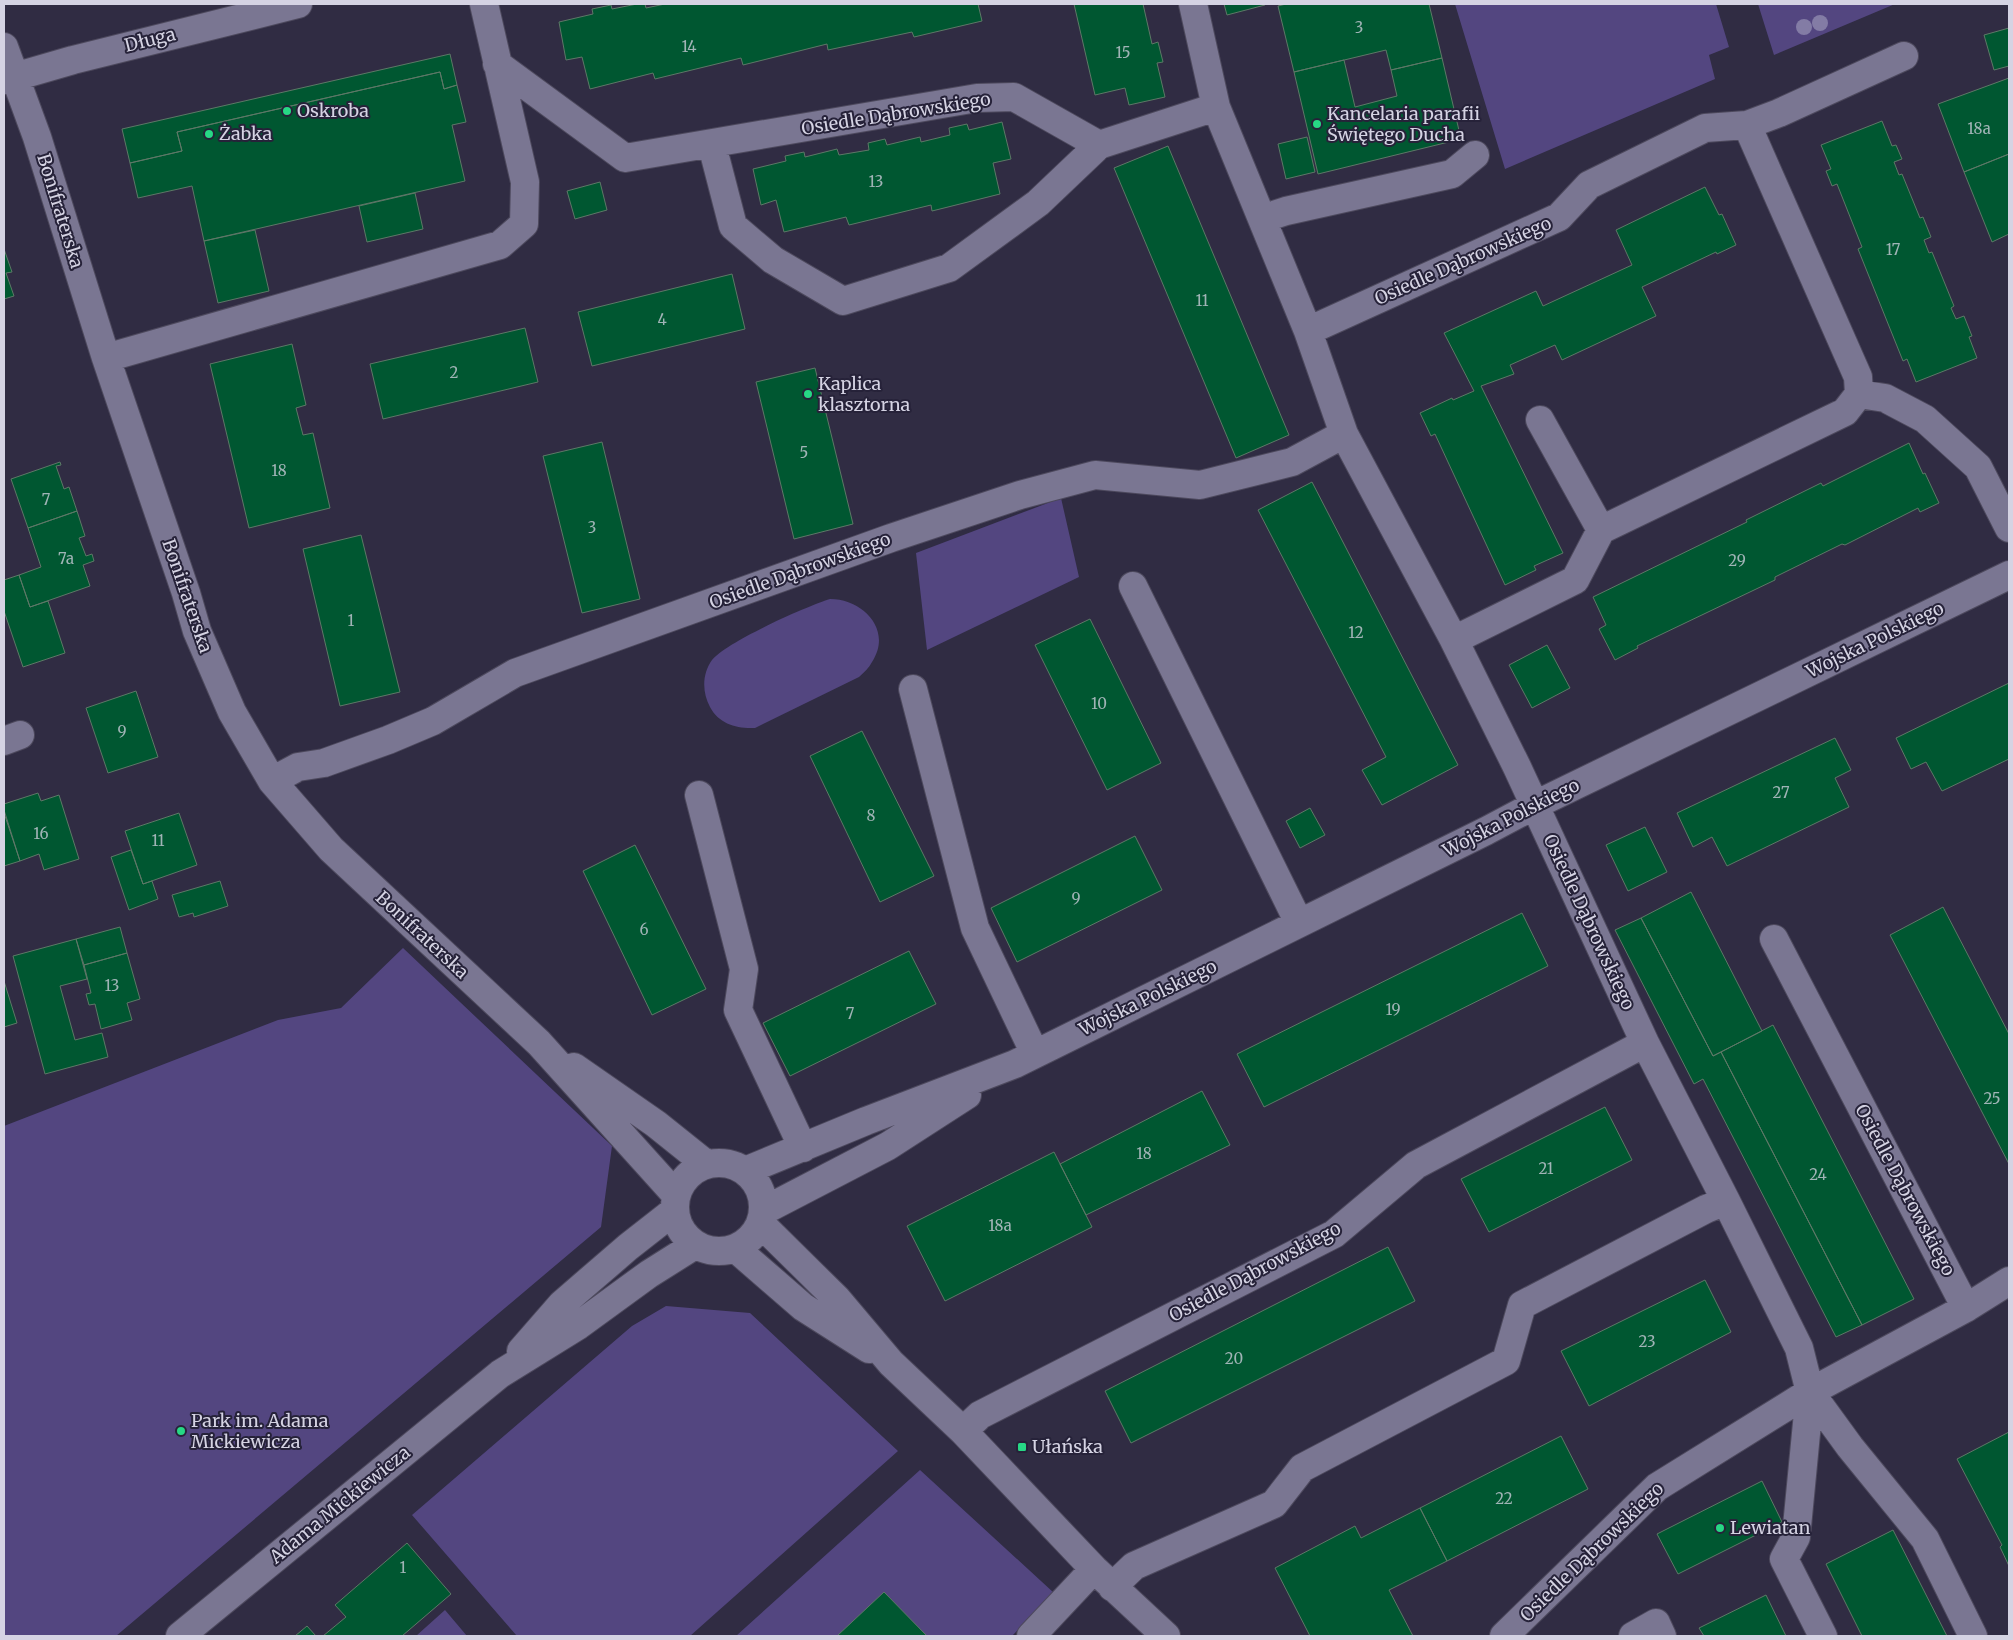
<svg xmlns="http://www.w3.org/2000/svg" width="2013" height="1640" viewBox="0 0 2013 1640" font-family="Merriweather,serif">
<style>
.green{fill:#534680}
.building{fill:#005731;stroke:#5d7867}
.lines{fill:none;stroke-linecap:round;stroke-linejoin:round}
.minor-casing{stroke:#4d495d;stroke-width:30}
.minor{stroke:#7a7692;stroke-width:28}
.tree{fill:#837ca5}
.poi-dot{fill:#27d885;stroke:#262239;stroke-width:2}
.labels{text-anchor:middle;stroke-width:4;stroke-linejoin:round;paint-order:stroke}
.number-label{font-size:15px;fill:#a0b4b6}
.street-label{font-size:18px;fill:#d5d3e3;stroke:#262239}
.poi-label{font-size:18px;fill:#d5d3e3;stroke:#262239;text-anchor:start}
</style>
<rect width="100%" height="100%" fill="#302c43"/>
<path class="green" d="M 1455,4 L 1716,4 L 1729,47 L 1709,55 L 1715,79 L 1505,169 Z
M 1758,4 L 1895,4 L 1774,55 Z
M 1061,498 L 1079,577 L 927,650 L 916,553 Z
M 830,599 C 863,599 893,630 872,662 C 869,668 864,672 859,677 L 755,728 C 737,729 719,724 710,707 C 702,692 702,674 712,660 C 726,642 807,606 830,599 Z
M 403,948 L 612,1146 L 601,1227 L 116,1636 L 4,1636 L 4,1126 L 278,1020 L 341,1008 Z
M 666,1306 L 750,1313 L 898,1451 L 690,1636 L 517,1636 L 412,1515 L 632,1326 Z
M 920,1470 L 1054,1593 L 1012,1636 L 736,1636 Z
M 445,1610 L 467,1636 L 416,1636 Z"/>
<path class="building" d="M 637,4 L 645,4 L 646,8 L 665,4 L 978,4 L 982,21 L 914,37 L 912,32 L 828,50 L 827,44 L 743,65 L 741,58 L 655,79 L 653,73 L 590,89 L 582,57 L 566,60 L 559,22 L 593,14 L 592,9 L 611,5 L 612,9 Z
M 1074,4 L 1143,4 L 1152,44 L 1158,42 L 1163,62 L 1157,63 L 1165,97 L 1129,105 L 1125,88 L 1095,95 Z
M 1224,4 L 1265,4 L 1265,5 L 1227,15 Z
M 1286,4 L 1429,4 L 1442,58 L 1391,70 L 1386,50 L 1294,72 L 1278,6 Z
M 2009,28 L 2009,66 L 1994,70 L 1984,35 Z
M 450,54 L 457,85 L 444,89 L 440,72 L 177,132 L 182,151 L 130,163 L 122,129 Z
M 1442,58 L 1461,139 L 1318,174 L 1294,72 L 1344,60 L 1355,107 L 1397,96 L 1391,70 Z
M 440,72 L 444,89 L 457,85 L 466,122 L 452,125 L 465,181 L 204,241 L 192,186 L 138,198 L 130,163 L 182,151 L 177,132 Z
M 2009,78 L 2009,154 L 1964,172 L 1938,104 Z
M 1882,121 L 1892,146 L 1896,145 L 1902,159 L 1894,162 L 1899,175 L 1902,174 L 1920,218 L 1923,217 L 1931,237 L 1924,240 L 1929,253 L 1932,252 L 1954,306 L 1951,308 L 1956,319 L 1964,316 L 1972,336 L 1969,337 L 1977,358 L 1916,382 L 1907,359 L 1903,361 L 1858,249 L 1862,247 L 1837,184 L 1832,186 L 1826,171 L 1831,169 L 1821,145 Z
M 1002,122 L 1011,159 L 993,163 L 1000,194 L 932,211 L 931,205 L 849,225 L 846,217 L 784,232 L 776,200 L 761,205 L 753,169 L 786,161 L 785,156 L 804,152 L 805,157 L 837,149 L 839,155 L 869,150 L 868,143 L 885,139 L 887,145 L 920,137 L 921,142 L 950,135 L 949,128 L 967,124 L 969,130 Z
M 1307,137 L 1315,172 L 1286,179 L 1278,144 Z
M 1168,146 L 1289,435 L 1236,458 L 1114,168 Z
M 2009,154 L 2009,234 L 1992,242 L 1964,172 Z
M 600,182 L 607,210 L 575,219 L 567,191 Z
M 1705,187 L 1719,215 L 1722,214 L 1736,245 L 1717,254 L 1716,252 L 1642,287 L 1656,316 L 1562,360 L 1555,345 L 1510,365 L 1514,374 L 1481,386 L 1563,553 L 1534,566 L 1536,570 L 1505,585 L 1435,434 L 1431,436 L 1420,413 L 1452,398 L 1453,400 L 1474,391 L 1444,333 L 1536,291 L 1543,306 L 1632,265 L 1616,230 Z
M 415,193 L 423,229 L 367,242 L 359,206 Z
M 255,230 L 269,291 L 218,303 L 204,241 Z
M 4,249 L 12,272 L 6,273 L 14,296 L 4,299 Z
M 732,274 L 745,329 L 592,366 L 578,312 Z
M 525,328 L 538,382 L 383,419 L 370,364 Z
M 292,344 L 306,405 L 296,408 L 303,435 L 313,433 L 330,508 L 249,528 L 210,364 Z
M 815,368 L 853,524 L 794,539 L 756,382 Z
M 602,442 L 640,599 L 582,613 L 543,456 Z
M 1909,443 L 1923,474 L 1925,473 L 1939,503 L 1920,512 L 1918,508 L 1845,545 L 1842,544 L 1775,577 L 1775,580 L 1637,646 L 1638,648 L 1615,660 L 1599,629 L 1606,625 L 1593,597 L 1747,522 L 1746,520 L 1821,483 L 1823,486 Z
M 60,462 L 61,465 L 56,466 L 64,489 L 69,487 L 77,511 L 28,528 L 11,479 Z
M 1312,482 L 1458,765 L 1382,805 L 1362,770 L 1386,757 L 1258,510 Z
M 77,511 L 85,536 L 79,538 L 86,556 L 92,554 L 94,561 L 83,565 L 90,586 L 30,607 L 19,575 L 41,567 L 28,528 Z
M 361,535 L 400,692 L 340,706 L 303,549 Z
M 19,575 L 30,607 L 48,601 L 65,653 L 23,667 L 4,611 L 4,580 Z
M 1090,619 L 1161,763 L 1107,790 L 1035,645 Z
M 1547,645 L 1570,688 L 1532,708 L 1509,665 Z
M 2009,683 L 2009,759 L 1942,791 L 1926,762 L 1911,769 L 1896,738 Z
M 136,691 L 158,757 L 108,773 L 86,708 Z
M 862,731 L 934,876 L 880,902 L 810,756 Z
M 1835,738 L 1851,770 L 1835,778 L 1849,807 L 1727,866 L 1712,837 L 1693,847 L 1677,813 Z
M 38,793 L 41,801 L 59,795 L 79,859 L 44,870 L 39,854 L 20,861 L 4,810 L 4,804 Z
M 1310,808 L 1325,835 L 1300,848 L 1286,821 Z
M 4,813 L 20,861 L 4,866 Z
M 179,813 L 197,865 L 143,884 L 125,831 Z
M 1645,827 L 1667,872 L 1628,891 L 1606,845 Z
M 1135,836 L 1162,890 L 1017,962 L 991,908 Z
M 635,845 L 706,989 L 652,1015 L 583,871 Z
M 131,850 L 143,884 L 152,881 L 158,899 L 129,910 L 111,857 Z
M 220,881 L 228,906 L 194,917 L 193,913 L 179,917 L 172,895 Z
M 1691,892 L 1762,1031 L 1713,1056 L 1641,918 Z
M 1943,907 L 2009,1034 L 2009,1164 L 1890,935 Z
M 1522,913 L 1548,966 L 1264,1107 L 1237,1054 Z
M 1641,918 L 1713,1056 L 1721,1052 L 1862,1325 L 1836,1337 L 1703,1079 L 1694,1084 L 1615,930 Z
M 120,927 L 127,953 L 84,965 L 76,939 Z
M 76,939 L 87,979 L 60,986 L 75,1040 L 102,1033 L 108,1057 L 45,1074 L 13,956 Z
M 909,951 L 936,1004 L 790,1076 L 763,1023 Z
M 127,953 L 140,999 L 127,1003 L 132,1020 L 101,1029 L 95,1004 L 89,1005 L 86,994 L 91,993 L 84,965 Z
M 4,981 L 17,1023 L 4,1027 Z
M 1773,1025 L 1914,1299 L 1862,1325 L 1721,1052 Z
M 1202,1091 L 1230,1145 L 1086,1215 L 1060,1164 Z
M 1605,1107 L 1632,1160 L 1489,1232 L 1461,1179 Z
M 1054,1152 L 1092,1227 L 945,1301 L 907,1226 Z
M 1388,1247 L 1415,1301 L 1131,1443 L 1105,1391 Z
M 1705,1280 L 1731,1332 L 1589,1406 L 1561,1351 Z
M 2009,1432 L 2009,1566 L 2000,1547 L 2002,1545 L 1957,1459 Z
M 1561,1436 L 1588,1489 L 1447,1561 L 1420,1508 Z
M 1762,1481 L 1782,1522 L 1678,1574 L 1657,1534 Z
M 1420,1508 L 1447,1561 L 1389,1590 L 1413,1636 L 1310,1636 L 1275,1568 L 1355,1526 L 1361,1538 Z
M 1893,1530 L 1947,1636 L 1862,1636 L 1826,1564 Z
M 407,1543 L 451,1594 L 402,1636 L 323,1636 L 346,1617 L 335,1605 Z
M 884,1592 L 927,1636 L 837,1636 Z
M 1766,1595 L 1786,1636 L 1704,1636 L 1699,1628 Z
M 307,1626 L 316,1636 L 295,1636 Z"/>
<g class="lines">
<g class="minor-casing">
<path id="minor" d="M 1193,4 L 1216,107 L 1308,331 L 1344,434 L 1454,640 L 1517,767 L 1645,1043 L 1726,1201 L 1799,1348 L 1810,1392 L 1796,1537 L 1784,1559 L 1823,1636
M 4,47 L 37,137 L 106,358 L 186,593 L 197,631 L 232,712 L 272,781 L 331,849 L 539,1043 L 676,1195
M 497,64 L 625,158 L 977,98 L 1014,97 L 1099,145 L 1216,107
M 4,80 L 73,60 L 298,4
M 712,145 L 733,226 L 773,260 L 843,301 L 949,268 L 1038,203 L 1099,145
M 1262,219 L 1286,211 L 1452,174 L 1475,155
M 1308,331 L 1559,217 L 1589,185 L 1705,128 L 1747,125 L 1779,113 L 1904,56
M 106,358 L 500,245 L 524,224 L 525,182 L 484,4
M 1859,394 L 1885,398 L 1925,419 L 1978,467 L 2009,528
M 1540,420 L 1601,530
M 1133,586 L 1299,923
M 1454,640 L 1575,580 L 1601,530 L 1845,412 L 1859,394 L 1858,377 L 1747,125
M 913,689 L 975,928 L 1035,1054
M 4,741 L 20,735
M 272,781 L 298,767 L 324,763 L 388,740 L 433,721 L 515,673 L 891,538 L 1020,495 L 1095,475 L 1200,485 L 1292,462 L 1344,434
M 699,795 L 744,969 L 738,1010 L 803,1148
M 1774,939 L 1966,1308
M 574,1067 L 656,1124 L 706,1164
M675 1207a44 44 0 1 1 88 0a44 44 0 1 1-88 0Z
M 745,1171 L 866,1121 L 1015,1064 L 1486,831 L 1535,805 L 2009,575
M 763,1211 L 888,1146 L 967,1095
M 760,1223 L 837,1299 L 891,1363 L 963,1431 L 1094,1569 L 1166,1636
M 735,1248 L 803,1307 L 869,1349
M 521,1351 L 562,1304 L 628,1247 L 674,1211
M 1810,1392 L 1850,1447 L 1925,1539 L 1973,1636
M 963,1431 L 980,1415 L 1334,1234 L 1416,1165 L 1645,1043
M 1112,1587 L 1134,1566 L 1274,1504 L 1302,1468 L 1506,1361 L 1522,1305 L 1706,1209 L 1726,1201
M 180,1636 L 500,1374 L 579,1325 L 649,1274 L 695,1245
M 1031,1636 L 1094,1569
M 1504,1636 L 1657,1487 L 1810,1392 L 1966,1308 L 2009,1281
M 1633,1636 L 1656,1623 L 1662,1636"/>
</g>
<use href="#minor" class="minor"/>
</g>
<g class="tree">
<circle cx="1820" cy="23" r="8"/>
<circle cx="1804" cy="27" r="8"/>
</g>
<g class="poi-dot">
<circle cx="287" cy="111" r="5"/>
<circle cx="1317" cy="124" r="5"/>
<circle cx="209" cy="134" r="5"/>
<circle cx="808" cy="394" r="5"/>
<circle cx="181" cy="1431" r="5"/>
<rect x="1017" y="1442" width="10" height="10" rx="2.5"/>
<circle cx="1720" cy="1528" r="5"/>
</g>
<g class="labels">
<g class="number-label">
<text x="1359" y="33">3</text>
<text x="689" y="52">14</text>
<text x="1123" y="58">15</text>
<text x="1979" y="134">18a</text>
<text x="876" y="187">13</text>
<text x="1893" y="255">17</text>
<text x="1202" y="306">11</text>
<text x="662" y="325">4</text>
<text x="454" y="378">2</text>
<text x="804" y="458">5</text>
<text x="279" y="476">18</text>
<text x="46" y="505">7</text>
<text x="592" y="533">3</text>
<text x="66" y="564">7a</text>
<text x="1737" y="566">29</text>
<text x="351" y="626">1</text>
<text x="1356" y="638">12</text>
<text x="1099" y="709">10</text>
<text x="122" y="737">9</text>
<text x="1781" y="798">27</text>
<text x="871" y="821">8</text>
<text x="41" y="839">16</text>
<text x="158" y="846">11</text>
<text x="1076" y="904">9</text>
<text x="644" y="935">6</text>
<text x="112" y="991">13</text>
<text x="1393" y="1015">19</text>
<text x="850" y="1019">7</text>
<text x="1992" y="1104">25</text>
<text x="1144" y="1159">18</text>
<text x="1546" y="1174">21</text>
<text x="1818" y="1180">24</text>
<text x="1000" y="1231">18a</text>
<text x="1647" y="1347">23</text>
<text x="1234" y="1364">20</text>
<text x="1504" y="1504">22</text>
<text x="403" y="1573">1</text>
</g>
<g class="street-label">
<text transform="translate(150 40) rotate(-14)" y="6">Długa</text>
<text transform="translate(896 114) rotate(-9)" y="6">Osiedle Dąbrowskiego</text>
<text transform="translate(60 211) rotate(73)" y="6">Bonifraterska</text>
<text transform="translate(1463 261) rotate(-24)" y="6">Osiedle Dąbrowskiego</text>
<text transform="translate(800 571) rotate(-20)" y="6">Osiedle Dąbrowskiego</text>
<text transform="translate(187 596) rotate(71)" y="6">Bonifraterska</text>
<text transform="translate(1875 640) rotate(-26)" y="6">Wojska Polskiego</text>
<text transform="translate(1511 818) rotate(-27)" y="6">Wojska Polskiego</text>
<text transform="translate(1589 922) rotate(65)" y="6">Osiedle Dąbrowskiego</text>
<text transform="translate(422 935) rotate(43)" y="6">Bonifraterska</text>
<text transform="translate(1148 998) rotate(-26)" y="6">Wojska Polskiego</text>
<text transform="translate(1905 1190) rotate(62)" y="6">Osiedle Dąbrowskiego</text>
<text transform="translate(1255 1272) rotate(-28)" y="6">Osiedle Dąbrowskiego</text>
<text transform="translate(340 1505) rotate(-39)" y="6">Adama Mickiewicza</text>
<text transform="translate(1592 1552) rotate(-44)" y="6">Osiedle Dąbrowskiego</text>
</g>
<g class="poi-label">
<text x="297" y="117">Oskroba</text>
<text x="1327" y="120">Kancelaria parafii<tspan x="1327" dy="21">Świętego Ducha</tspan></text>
<text x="219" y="140">Żabka</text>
<text x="818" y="390">Kaplica<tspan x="818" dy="21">klasztorna</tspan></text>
<text x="191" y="1427">Park im. Adama<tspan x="191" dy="21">Mickiewicza</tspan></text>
<text x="1032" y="1453">Ułańska</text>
<text x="1730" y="1534">Lewiatan</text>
</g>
</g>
<rect width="2013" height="1640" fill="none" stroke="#d5d3e3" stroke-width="10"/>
</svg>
